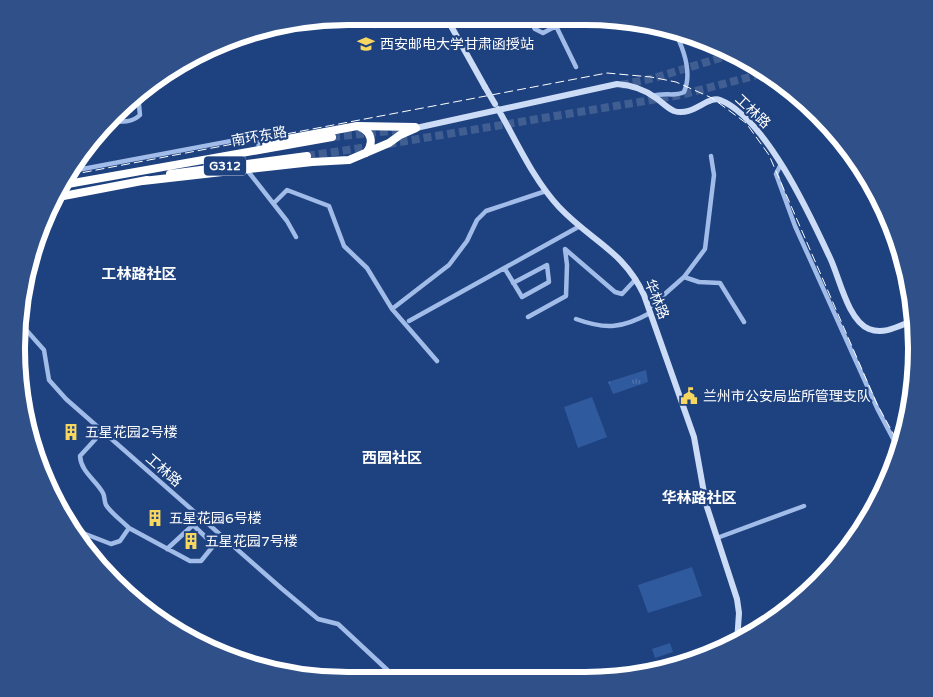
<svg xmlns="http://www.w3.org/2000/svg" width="933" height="697" viewBox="0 0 933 697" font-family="'Varela Round','Noto Sans SC',sans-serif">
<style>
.grass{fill:url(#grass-tufts)}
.garden{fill:#305a9e}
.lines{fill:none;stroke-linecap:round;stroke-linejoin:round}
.highway-tunnel{stroke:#405e92;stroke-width:8;stroke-dasharray:8 4;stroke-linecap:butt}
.street{stroke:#a1bce8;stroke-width:4.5}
.secondary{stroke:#ccdbf6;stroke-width:6}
.highway{stroke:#fff;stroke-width:8}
.rail{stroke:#fff;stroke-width:1;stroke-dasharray:9 4;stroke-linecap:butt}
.secondary-bridge{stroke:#ccdbf6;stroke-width:6}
.labels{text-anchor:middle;stroke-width:4.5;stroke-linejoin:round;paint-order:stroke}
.shield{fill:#1e417f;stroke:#bcc6d9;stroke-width:1}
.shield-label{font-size:12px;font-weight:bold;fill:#fff}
.poi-label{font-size:14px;fill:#fff;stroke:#1e417f;text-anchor:start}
.street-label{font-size:14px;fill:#fff;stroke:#1e417f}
.neighbourhood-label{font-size:15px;font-weight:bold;fill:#fff;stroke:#1e417f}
.rim{fill:none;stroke:#fff;stroke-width:6}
</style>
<defs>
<pattern id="grass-tufts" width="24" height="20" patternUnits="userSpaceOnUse" patternTransform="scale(1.25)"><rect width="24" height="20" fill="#305a9e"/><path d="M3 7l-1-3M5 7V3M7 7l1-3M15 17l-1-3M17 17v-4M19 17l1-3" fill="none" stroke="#4f73ad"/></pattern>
</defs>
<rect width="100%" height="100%" fill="#1e417f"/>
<path class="grass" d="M 646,370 L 648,382 L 613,394 L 608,382 Z"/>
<path class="garden" d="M 368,16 L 396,16 L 396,18 L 375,29 Z
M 592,397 L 607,437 L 578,448 L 564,407 Z
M 692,567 L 702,596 L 648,613 L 638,585 Z
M 670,643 L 673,652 L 655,658 L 652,649 Z"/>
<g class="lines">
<path class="highway-tunnel" d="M 621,85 L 654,78 L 730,55
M 332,137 L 409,129
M 388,144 L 681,95 L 754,76 L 765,70
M 307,156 L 374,146"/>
<path class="street" d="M 528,17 L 535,29 L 543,33 L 573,17
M 556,26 L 576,67
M 653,96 C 663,92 677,97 684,92 C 693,72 683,47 673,28
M 107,122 C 119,121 131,124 140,115 L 138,95
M 256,135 L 258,144
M 781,164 L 776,174 L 795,226 L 878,410 L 899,450
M 247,170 L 287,221 L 296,237
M 72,171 L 279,132
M 274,203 L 287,190 L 329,206 L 344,246 L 367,268 L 392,309 L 437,361
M 505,269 L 522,297 L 549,282 L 547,265 L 513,283
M 684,277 L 699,282 L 720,283 L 744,322
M 649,308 L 684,277 L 705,249 L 714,175 L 711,156
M 392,309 L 449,265 L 467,241 L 477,220 L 486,211 L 546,191
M 528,317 L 566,296 L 567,265 L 565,249 L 615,292 L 622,294 L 636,279
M 576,319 C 606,330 623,328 650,313
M 409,321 L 580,226
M 20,323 L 44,350 L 49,380 L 66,399 L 281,588 L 318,619 L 338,624 L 396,678
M 102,432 L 80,456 C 81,472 96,480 103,493 C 105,497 104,501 106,505 C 111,513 122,521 129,528 L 190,561 L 201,561 L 214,545 L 193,525 L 167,549
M 70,528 L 111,544 L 120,541 L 129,528
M 717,538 L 804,506"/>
<path class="secondary" d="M 446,17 L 485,87
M 498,109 C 517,142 533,179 559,207 C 591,241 623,250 644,295 L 694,437 L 706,504 L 737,599 L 739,613 L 737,642
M 416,128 L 617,84 C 631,85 644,89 656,98 C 662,102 667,108 674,111 C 693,117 708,95 720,100 C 766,118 811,217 831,260 C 840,280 848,320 869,329 C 884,335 899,326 912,321
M 908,276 L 917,347"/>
<path class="highway" d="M 360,127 C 372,132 374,143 366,153
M 266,143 L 357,126 L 415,127
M 170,174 L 307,156
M 143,181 L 312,162 L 349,160 L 389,143 L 400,135 L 416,128
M 62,185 L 332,137
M 53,198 L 147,180"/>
<path class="rail" d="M 70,175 L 607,73 L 651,77 L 676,82 L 712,98 L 746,123 L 769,155 L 877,404 L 900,446"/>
<path class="secondary-bridge" d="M 485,87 L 495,104"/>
</g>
<defs>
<g id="university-bare" transform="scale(1.35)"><path d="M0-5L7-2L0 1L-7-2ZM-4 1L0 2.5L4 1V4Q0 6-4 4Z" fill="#f8d760" stroke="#1e417f" stroke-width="2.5" paint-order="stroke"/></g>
<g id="civic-bare" transform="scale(1.35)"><path d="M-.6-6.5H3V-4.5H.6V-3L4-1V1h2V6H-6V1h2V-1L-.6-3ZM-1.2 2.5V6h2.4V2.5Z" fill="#f8d760" stroke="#1e417f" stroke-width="2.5" paint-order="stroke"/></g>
<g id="building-bare" transform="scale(1.35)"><path d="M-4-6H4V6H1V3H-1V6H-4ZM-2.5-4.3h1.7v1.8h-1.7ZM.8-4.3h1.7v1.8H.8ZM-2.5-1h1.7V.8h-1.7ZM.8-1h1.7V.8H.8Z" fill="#f8d760" stroke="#1e417f" stroke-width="2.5" paint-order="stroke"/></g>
</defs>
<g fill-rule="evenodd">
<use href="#university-bare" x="366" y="44"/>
<use href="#civic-bare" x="689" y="396"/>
<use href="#building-bare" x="71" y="432"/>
<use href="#building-bare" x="155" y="518"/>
<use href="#building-bare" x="191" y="541"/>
</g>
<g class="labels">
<rect class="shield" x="204" y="156.5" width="42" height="19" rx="4"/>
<g class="shield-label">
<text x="225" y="170">G312</text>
</g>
<g class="poi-label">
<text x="380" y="49">西安邮电大学甘肃函授站</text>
<text x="703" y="401">兰州市公安局监所管理支队</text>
<text x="85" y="437">五星花园2号楼</text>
<text x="169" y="523">五星花园6号楼</text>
<text x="205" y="546">五星花园7号楼</text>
</g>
<g class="street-label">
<text transform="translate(753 111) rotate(43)" y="5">工林路</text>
<text transform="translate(259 136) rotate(-10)" y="5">南环东路</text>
<text transform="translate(657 299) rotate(68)" y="5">华林路</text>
<text transform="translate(164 470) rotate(41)" y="5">工林路</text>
</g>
<g class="neighbourhood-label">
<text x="139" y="279">工林路社区</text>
<text x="392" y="463">西园社区</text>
<text x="699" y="503">华林路社区</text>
</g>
</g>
<path d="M0 0H933V697H0ZM348 25H585A323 323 0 0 1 908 348V349A323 323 0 0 1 585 672H348A323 323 0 0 1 25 349V348A323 323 0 0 1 348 25Z" fill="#305089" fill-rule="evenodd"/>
<path class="rim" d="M348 25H585A323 323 0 0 1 908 348V349A323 323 0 0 1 585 672H348A323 323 0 0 1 25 349V348A323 323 0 0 1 348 25Z"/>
</svg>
